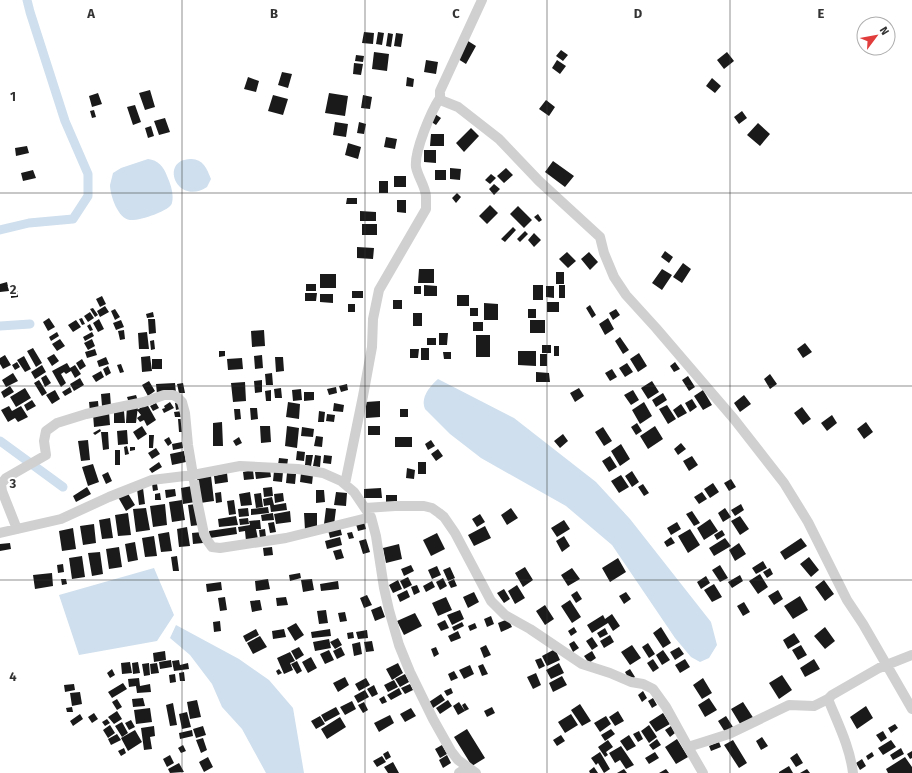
<svg xmlns="http://www.w3.org/2000/svg" width="912" height="773" viewBox="0 0 912 773" font-family="'Fira Sans',sans-serif">
<style>
.water{fill:#cfdfed}
.lines{fill:none;stroke-linecap:round;stroke-linejoin:round}
.canal{stroke:#cfdfed;stroke-width:9}
.building{fill:#1a1a1a}
.minor{stroke:#d0d0d0;stroke-width:10}
.grid{fill:none;stroke:#333;stroke-width:1;stroke-opacity:0.55}
.grid-label{font-size:13px;text-anchor:middle;font-weight:bold;fill:#333;stroke:#fff;stroke-width:4;stroke-linejoin:round;paint-order:stroke}
</style>
<rect width="100%" height="100%" fill="#fff"/>
<path class="water" d="M 148,159 C 158,160 164,167 167,176 C 171,185 174,194 172,203 C 170,211 139,221 130,220 C 118,219 110,195 110,185 C 111,181 112,177 113,173 L 121,168 Z
M 190,159 C 202,158 207,168 211,179 L 207,187 C 181,204 163,171 181,161 C 183,160 187,159 190,159 Z
M 438,379 L 514,418 L 596,482 L 630,519 L 711,622 L 717,645 L 709,658 L 700,662 L 691,657 L 675,638 L 612,545 L 566,506 L 481,458 L 450,434 L 425,409 C 420,398 430,386 438,379 Z
M 154,568 L 174,615 L 157,641 L 79,655 L 59,595 Z
M 176,625 L 239,659 L 269,680 L 293,708 L 304,773 L 266,773 L 242,729 L 222,707 L 212,684 L 190,655 L 170,638 Z"/>
<g class="lines">
<path class="canal" d="M 0,230 L 29,223 L 73,219 L 88,196 L 88,174 L 65,121 L 30,12 L 27,0
M 0,326 L 30,324
M 0,441 L 63,487"/>
</g>
<path class="building" d="M 364,32 L 374,33 L 373,44 L 362,43 Z
M 378,32 L 384,33 L 382,45 L 376,44 Z
M 388,33 L 393,34 L 391,47 L 386,46 Z
M 396,33 L 403,34 L 401,47 L 394,46 Z
M 468,41 L 476,46 L 466,64 L 458,59 Z
M 561,50 L 568,55 L 563,61 L 556,56 Z
M 374,52 L 389,54 L 387,71 L 372,69 Z
M 727,52 L 734,61 L 724,69 L 717,60 Z
M 356,55 L 364,56 L 363,62 L 355,61 Z
M 426,60 L 438,62 L 436,74 L 424,72 Z
M 557,60 L 566,66 L 560,74 L 552,68 Z
M 354,63 L 363,64 L 361,75 L 353,74 Z
M 282,72 L 292,74 L 288,88 L 278,85 Z
M 248,77 L 259,81 L 256,92 L 244,89 Z
M 407,77 L 414,79 L 413,87 L 406,86 Z
M 712,78 L 721,86 L 715,93 L 706,86 Z
M 150,90 L 155,107 L 145,110 L 139,93 Z
M 98,93 L 102,104 L 92,107 L 89,96 Z
M 329,93 L 348,96 L 345,116 L 325,113 Z
M 273,95 L 288,99 L 283,115 L 268,111 Z
M 363,95 L 372,97 L 370,109 L 361,108 Z
M 546,100 L 555,107 L 549,116 L 539,109 Z
M 135,105 L 141,122 L 133,125 L 127,107 Z
M 94,110 L 96,117 L 92,118 L 90,111 Z
M 742,111 L 747,118 L 739,124 L 734,117 Z
M 435,114 L 441,118 L 436,125 L 430,121 Z
M 165,118 L 170,132 L 159,135 L 154,121 Z
M 335,122 L 348,124 L 346,137 L 333,135 Z
M 359,122 L 366,124 L 364,134 L 357,133 Z
M 758,123 L 770,134 L 760,146 L 747,135 Z
M 151,126 L 154,136 L 148,138 L 145,128 Z
M 471,128 L 479,136 L 464,152 L 456,143 Z
M 431,134 L 444,134 L 444,146 L 430,146 Z
M 386,137 L 397,139 L 395,149 L 384,147 Z
M 348,143 L 361,147 L 358,159 L 345,155 Z
M 27,146 L 29,153 L 16,156 L 15,148 Z
M 424,150 L 436,150 L 436,163 L 424,162 Z
M 553,161 L 574,176 L 565,187 L 545,172 Z
M 450,168 L 461,169 L 460,180 L 450,179 Z
M 506,168 L 513,175 L 504,183 L 497,176 Z
M 33,170 L 36,178 L 23,181 L 21,173 Z
M 435,170 L 446,170 L 446,180 L 435,180 Z
M 491,174 L 496,178 L 490,184 L 485,180 Z
M 394,176 L 406,176 L 406,187 L 394,187 Z
M 379,181 L 388,181 L 388,193 L 379,193 Z
M 494,184 L 500,189 L 494,195 L 489,189 Z
M 457,193 L 461,197 L 456,203 L 452,198 Z
M 347,198 L 357,198 L 357,204 L 346,204 Z
M 397,200 L 406,200 L 406,213 L 397,212 Z
M 490,205 L 498,213 L 487,224 L 479,216 Z
M 518,206 L 532,220 L 524,228 L 510,214 Z
M 360,211 L 376,212 L 376,221 L 360,221 Z
M 538,214 L 542,220 L 539,222 L 534,217 Z
M 362,224 L 377,224 L 377,235 L 362,235 Z
M 513,227 L 516,230 L 505,242 L 501,239 Z
M 525,231 L 528,234 L 520,242 L 517,239 Z
M 534,233 L 541,240 L 534,247 L 528,240 Z
M 357,247 L 374,248 L 373,259 L 357,258 Z
M 665,251 L 673,257 L 669,263 L 661,257 Z
M 567,252 L 576,261 L 568,268 L 559,259 Z
M 589,252 L 598,262 L 590,270 L 581,259 Z
M 683,263 L 691,269 L 682,283 L 673,277 Z
M 419,269 L 434,269 L 434,283 L 418,283 Z
M 662,269 L 672,275 L 662,290 L 652,283 Z
M 556,272 L 564,272 L 564,284 L 556,284 Z
M 320,274 L 336,274 L 336,288 L 320,288 Z
M 7,282 L 9,291 L 0,292 L 0,284 Z
M 306,284 L 316,284 L 316,291 L 306,291 Z
M 424,285 L 437,286 L 437,296 L 424,296 Z
M 533,285 L 543,285 L 543,300 L 533,300 Z
M 559,285 L 565,285 L 565,298 L 559,298 Z
M 414,286 L 421,286 L 421,294 L 414,294 Z
M 546,286 L 554,286 L 554,298 L 546,297 Z
M 11,291 L 18,291 L 18,297 L 11,298 Z
M 352,291 L 363,291 L 363,298 L 352,298 Z
M 305,293 L 317,293 L 316,301 L 305,301 Z
M 320,294 L 333,294 L 333,303 L 320,302 Z
M 457,295 L 469,295 L 469,306 L 457,306 Z
M 102,296 L 106,304 L 100,307 L 96,299 Z
M 393,300 L 402,300 L 402,309 L 393,309 Z
M 547,302 L 559,302 L 559,312 L 547,312 Z
M 484,303 L 498,304 L 498,320 L 484,320 Z
M 348,304 L 355,304 L 355,312 L 348,312 Z
M 590,305 L 596,315 L 592,318 L 586,308 Z
M 105,306 L 109,312 L 100,317 L 97,311 Z
M 93,308 L 98,315 L 95,317 L 90,309 Z
M 470,308 L 478,308 L 478,316 L 470,316 Z
M 115,309 L 120,317 L 115,320 L 111,311 Z
M 528,309 L 536,309 L 536,318 L 528,318 Z
M 616,309 L 620,315 L 613,320 L 609,313 Z
M 90,312 L 94,318 L 88,322 L 84,316 Z
M 153,312 L 154,317 L 147,318 L 146,314 Z
M 413,313 L 422,313 L 422,326 L 413,326 Z
M 49,318 L 55,327 L 48,331 L 43,322 Z
M 82,318 L 85,324 L 82,325 L 79,319 Z
M 608,318 L 614,329 L 605,335 L 599,324 Z
M 99,319 L 104,329 L 98,332 L 93,323 Z
M 148,319 L 155,319 L 156,333 L 149,334 Z
M 76,320 L 81,327 L 73,332 L 68,325 Z
M 121,320 L 124,327 L 116,330 L 113,323 Z
M 530,320 L 545,320 L 545,333 L 530,333 Z
M 473,322 L 483,322 L 483,331 L 473,331 Z
M 90,324 L 93,330 L 90,331 L 87,326 Z
M 124,330 L 125,339 L 120,340 L 118,331 Z
M 264,330 L 265,346 L 252,347 L 251,331 Z
M 57,332 L 59,336 L 51,341 L 49,337 Z
M 92,332 L 94,336 L 85,341 L 83,337 Z
M 147,332 L 149,349 L 139,349 L 138,333 Z
M 439,333 L 448,333 L 447,345 L 439,345 Z
M 476,335 L 490,335 L 490,357 L 476,357 Z
M 620,337 L 629,350 L 623,354 L 615,341 Z
M 427,338 L 436,338 L 436,345 L 427,345 Z
M 60,339 L 65,346 L 57,351 L 52,344 Z
M 92,339 L 95,346 L 88,350 L 84,343 Z
M 154,340 L 155,349 L 151,350 L 150,341 Z
M 805,343 L 812,352 L 803,358 L 797,349 Z
M 542,345 L 551,345 L 551,353 L 542,353 Z
M 554,346 L 559,346 L 559,356 L 554,356 Z
M 33,348 L 42,363 L 36,367 L 27,351 Z
M 421,348 L 429,348 L 429,360 L 421,360 Z
M 95,349 L 97,355 L 87,358 L 85,352 Z
M 410,349 L 419,349 L 418,358 L 410,358 Z
M 219,351 L 225,351 L 225,356 L 219,357 Z
M 518,351 L 536,351 L 536,366 L 518,365 Z
M 443,352 L 451,352 L 451,359 L 444,359 Z
M 639,353 L 647,366 L 638,372 L 630,359 Z
M 54,354 L 59,361 L 52,366 L 47,358 Z
M 540,354 L 547,354 L 547,366 L 540,366 Z
M 5,355 L 11,365 L 3,369 L 0,364 L 0,358 Z
M 262,355 L 263,368 L 255,369 L 254,356 Z
M 24,356 L 31,369 L 25,372 L 17,360 Z
M 150,356 L 152,371 L 142,372 L 141,357 Z
M 106,357 L 109,364 L 99,367 L 97,361 Z
M 275,357 L 283,357 L 284,371 L 276,372 Z
M 242,358 L 243,369 L 228,370 L 227,359 Z
M 82,359 L 86,366 L 80,370 L 76,363 Z
M 152,359 L 162,359 L 162,369 L 152,369 Z
M 17,362 L 20,367 L 15,370 L 12,365 Z
M 675,362 L 680,369 L 674,372 L 670,366 Z
M 67,363 L 70,368 L 75,365 L 81,374 L 75,378 L 71,371 L 66,374 L 64,372 L 61,374 L 66,383 L 61,387 L 52,371 Z
M 627,363 L 633,372 L 625,377 L 619,368 Z
M 121,364 L 124,372 L 120,373 L 117,365 Z
M 42,365 L 46,372 L 35,379 L 31,372 Z
M 108,366 L 111,373 L 106,376 L 103,369 Z
M 612,369 L 617,377 L 610,381 L 605,373 Z
M 101,371 L 104,377 L 96,382 L 92,376 Z
M 536,372 L 549,373 L 550,382 L 536,382 Z
M 13,373 L 18,381 L 6,387 L 2,380 Z
M 272,373 L 273,385 L 266,385 L 265,374 Z
M 770,374 L 777,384 L 770,389 L 764,379 Z
M 46,375 L 51,383 L 45,387 L 41,378 Z
M 688,376 L 695,387 L 689,391 L 682,380 Z
M 80,378 L 84,385 L 74,391 L 70,384 Z
M 39,380 L 47,393 L 42,396 L 34,383 Z
M 262,380 L 262,392 L 255,393 L 254,381 Z
M 149,381 L 155,391 L 148,396 L 142,385 Z
M 652,381 L 659,392 L 648,399 L 641,388 Z
M 245,382 L 246,401 L 233,402 L 231,383 Z
M 175,383 L 176,393 L 157,394 L 156,384 Z
M 183,383 L 185,393 L 179,393 L 177,384 Z
M 347,384 L 348,390 L 341,392 L 339,386 Z
M 10,386 L 14,392 L 4,398 L 1,392 Z
M 70,387 L 72,392 L 65,396 L 62,392 Z
M 336,387 L 337,393 L 329,395 L 327,389 Z
M 25,388 L 31,398 L 16,407 L 10,397 Z
M 281,388 L 282,398 L 275,398 L 274,389 Z
M 579,388 L 584,396 L 575,402 L 570,393 Z
M 301,389 L 302,400 L 293,401 L 292,390 Z
M 55,390 L 60,399 L 52,404 L 46,395 Z
M 271,390 L 271,401 L 266,401 L 265,391 Z
M 633,390 L 639,400 L 631,405 L 624,395 Z
M 703,390 L 712,405 L 703,410 L 694,396 Z
M 304,392 L 314,392 L 314,400 L 304,401 Z
M 110,393 L 111,406 L 102,406 L 101,394 Z
M 663,393 L 667,400 L 656,407 L 652,400 Z
M 136,395 L 138,401 L 129,403 L 127,397 Z
M 744,395 L 751,404 L 740,412 L 734,403 Z
M 692,399 L 697,407 L 690,412 L 685,403 Z
M 32,400 L 36,406 L 27,411 L 24,405 Z
M 98,401 L 99,412 L 90,412 L 89,402 Z
M 380,401 L 380,417 L 366,418 L 366,402 Z
M 170,402 L 174,408 L 164,413 L 162,409 L 165,408 L 164,406 Z
M 179,402 L 180,409 L 176,410 L 175,403 Z
M 288,402 L 300,404 L 299,419 L 286,417 Z
M 644,402 L 652,416 L 640,424 L 632,410 Z
M 156,403 L 159,408 L 153,411 L 150,406 Z
M 334,403 L 344,405 L 343,412 L 333,411 Z
M 147,404 L 156,420 L 147,426 L 144,420 L 140,422 L 137,418 L 141,415 L 137,410 Z
M 681,404 L 687,413 L 678,418 L 673,410 Z
M 127,405 L 138,406 L 136,423 L 126,423 Z
M 667,405 L 676,419 L 668,424 L 659,409 Z
M 9,406 L 12,411 L 21,406 L 28,417 L 18,422 L 15,418 L 8,422 L 1,410 Z
M 802,407 L 811,419 L 803,425 L 794,413 Z
M 250,408 L 257,408 L 258,419 L 251,420 Z
M 234,409 L 240,409 L 241,419 L 235,420 Z
M 400,409 L 408,409 L 408,417 L 400,417 Z
M 114,411 L 124,411 L 125,423 L 114,423 Z
M 182,411 L 183,417 L 175,417 L 174,412 Z
M 319,411 L 325,412 L 324,422 L 318,422 Z
M 109,412 L 110,425 L 94,427 L 93,414 Z
M 327,414 L 335,415 L 334,422 L 326,421 Z
M 832,415 L 837,423 L 827,431 L 821,423 Z
M 178,419 L 183,419 L 184,432 L 179,432 Z
M 222,422 L 223,446 L 213,446 L 213,423 Z
M 866,422 L 873,432 L 864,439 L 857,429 Z
M 637,423 L 642,431 L 636,435 L 631,427 Z
M 142,426 L 147,434 L 138,440 L 133,432 Z
M 260,426 L 270,426 L 271,442 L 261,443 Z
M 287,426 L 299,428 L 297,448 L 285,446 Z
M 368,426 L 380,426 L 380,435 L 368,435 Z
M 655,426 L 663,439 L 648,449 L 640,436 Z
M 302,427 L 314,429 L 313,437 L 301,436 Z
M 603,427 L 612,441 L 604,446 L 595,432 Z
M 100,429 L 101,431 L 95,435 L 93,433 Z
M 127,430 L 128,444 L 118,445 L 117,431 Z
M 101,432 L 108,432 L 109,449 L 103,450 Z
M 563,434 L 568,441 L 560,448 L 554,441 Z
M 149,435 L 154,435 L 153,448 L 149,448 Z
M 316,436 L 323,437 L 322,447 L 314,446 Z
M 169,437 L 172,443 L 168,446 L 164,440 Z
M 239,437 L 242,443 L 236,446 L 233,441 Z
M 395,437 L 412,437 L 412,447 L 395,447 Z
M 88,440 L 90,460 L 81,461 L 78,441 Z
M 431,440 L 435,446 L 428,450 L 425,444 Z
M 182,442 L 183,448 L 173,450 L 172,444 Z
M 681,443 L 686,449 L 678,455 L 674,449 Z
M 621,444 L 630,459 L 620,466 L 611,451 Z
M 127,446 L 129,454 L 125,455 L 124,447 Z
M 130,447 L 135,447 L 135,450 L 130,451 Z
M 156,448 L 160,454 L 152,459 L 148,453 Z
M 438,449 L 443,456 L 436,461 L 431,454 Z
M 115,450 L 120,450 L 120,465 L 115,465 Z
M 184,451 L 186,462 L 172,465 L 170,454 Z
M 297,451 L 305,452 L 304,461 L 296,460 Z
M 306,455 L 313,455 L 311,466 L 305,465 Z
M 315,455 L 321,456 L 320,467 L 313,466 Z
M 324,455 L 332,456 L 331,464 L 323,463 Z
M 610,456 L 617,467 L 609,472 L 602,461 Z
M 692,456 L 698,465 L 689,471 L 683,461 Z
M 279,458 L 288,459 L 287,466 L 278,465 Z
M 159,462 L 162,467 L 152,473 L 149,469 Z
M 418,462 L 426,462 L 426,474 L 418,474 Z
M 93,464 L 99,482 L 88,486 L 82,467 Z
M 407,468 L 415,470 L 414,479 L 406,478 Z
M 253,470 L 254,479 L 244,480 L 243,472 Z
M 270,470 L 271,477 L 256,479 L 255,472 Z
M 274,471 L 283,472 L 282,482 L 273,481 Z
M 632,471 L 639,482 L 632,487 L 625,476 Z
M 108,472 L 112,481 L 106,484 L 102,475 Z
M 227,473 L 228,482 L 215,484 L 214,476 Z
M 287,473 L 296,474 L 295,484 L 286,483 Z
M 301,473 L 313,475 L 312,484 L 300,482 Z
M 621,475 L 629,487 L 619,493 L 611,481 Z
M 211,476 L 214,501 L 200,503 L 197,478 Z
M 731,479 L 736,487 L 729,491 L 724,483 Z
M 713,483 L 719,492 L 710,498 L 704,489 Z
M 152,484 L 157,484 L 158,490 L 153,491 Z
M 643,484 L 649,493 L 644,496 L 638,487 Z
M 192,486 L 195,502 L 183,504 L 181,488 Z
M 87,487 L 91,494 L 76,502 L 73,496 Z
M 272,487 L 273,496 L 264,497 L 263,488 Z
M 143,488 L 145,504 L 139,505 L 137,489 Z
M 381,488 L 382,498 L 364,498 L 364,489 Z
M 175,489 L 176,496 L 166,498 L 165,490 Z
M 316,490 L 324,490 L 325,502 L 316,503 Z
M 127,492 L 135,505 L 126,511 L 118,497 Z
M 221,492 L 222,502 L 216,503 L 215,493 Z
M 250,492 L 252,505 L 241,506 L 239,494 Z
M 336,492 L 347,493 L 346,506 L 334,505 Z
M 702,492 L 707,499 L 699,504 L 694,497 Z
M 160,493 L 161,500 L 155,500 L 155,494 Z
M 261,493 L 263,507 L 256,508 L 254,494 Z
M 283,493 L 284,501 L 275,503 L 274,494 Z
M 386,495 L 397,495 L 397,502 L 386,502 Z
M 272,497 L 274,505 L 286,503 L 287,510 L 271,512 L 270,505 L 264,506 L 263,499 Z
M 182,500 L 185,520 L 172,522 L 169,502 Z
M 234,500 L 236,514 L 229,515 L 227,501 Z
M 165,504 L 167,525 L 153,527 L 150,506 Z
M 196,504 L 199,525 L 191,526 L 188,505 Z
M 741,504 L 744,510 L 735,516 L 731,510 Z
M 268,507 L 269,513 L 251,515 L 251,509 Z
M 146,508 L 150,530 L 136,532 L 133,509 Z
M 248,508 L 249,516 L 239,517 L 238,509 Z
M 326,508 L 336,509 L 334,525 L 324,524 Z
M 511,508 L 518,518 L 507,525 L 501,515 Z
M 725,508 L 731,517 L 723,522 L 718,513 Z
M 290,511 L 291,522 L 276,524 L 274,514 Z
M 692,511 L 700,523 L 694,526 L 686,514 Z
M 128,513 L 131,535 L 118,536 L 115,515 Z
M 273,513 L 274,520 L 262,521 L 261,515 Z
M 304,513 L 317,513 L 317,529 L 305,530 Z
M 480,514 L 485,522 L 477,527 L 472,519 Z
M 236,516 L 238,525 L 219,527 L 218,519 Z
M 740,516 L 749,529 L 740,535 L 731,521 Z
M 110,518 L 113,538 L 102,539 L 99,520 Z
M 248,518 L 249,524 L 240,525 L 239,519 Z
M 710,519 L 718,531 L 704,540 L 697,528 Z
M 260,520 L 261,529 L 256,529 L 258,539 L 246,541 L 245,531 L 239,532 L 238,527 L 250,525 L 249,521 Z
M 564,520 L 570,529 L 557,537 L 551,528 Z
M 274,522 L 276,532 L 270,533 L 268,523 Z
M 364,522 L 366,529 L 358,531 L 356,524 Z
M 677,522 L 681,529 L 671,535 L 667,528 Z
M 94,524 L 96,543 L 83,545 L 80,526 Z
M 485,526 L 491,538 L 474,546 L 468,535 Z
M 187,527 L 190,546 L 179,547 L 177,529 Z
M 236,527 L 237,534 L 210,538 L 209,531 Z
M 340,527 L 342,535 L 330,538 L 328,530 Z
M 73,528 L 76,549 L 62,551 L 59,531 Z
M 265,529 L 266,537 L 260,538 L 259,530 Z
M 690,529 L 700,545 L 688,553 L 678,536 Z
M 722,530 L 725,535 L 717,540 L 714,535 Z
M 169,532 L 172,551 L 161,552 L 158,534 Z
M 202,532 L 203,543 L 193,544 L 192,533 Z
M 352,532 L 354,538 L 349,539 L 347,533 Z
M 437,533 L 445,549 L 431,556 L 423,540 Z
M 154,536 L 157,556 L 145,557 L 142,538 Z
M 564,536 L 570,546 L 562,552 L 556,541 Z
M 340,537 L 342,545 L 327,549 L 325,541 Z
M 671,537 L 675,543 L 667,547 L 664,542 Z
M 725,538 L 731,546 L 714,556 L 709,548 Z
M 801,538 L 807,546 L 785,560 L 780,552 Z
M 366,539 L 370,552 L 363,554 L 359,541 Z
M 135,542 L 138,560 L 128,562 L 125,544 Z
M 10,543 L 11,549 L 0,551 L 0,544 Z
M 739,543 L 746,554 L 735,561 L 729,550 Z
M 399,544 L 402,559 L 386,563 L 383,548 Z
M 119,547 L 122,567 L 109,569 L 106,549 Z
M 272,547 L 273,555 L 264,556 L 263,548 Z
M 341,549 L 344,558 L 336,560 L 333,551 Z
M 100,552 L 103,574 L 92,576 L 88,553 Z
M 82,556 L 85,577 L 72,579 L 69,558 Z
M 177,556 L 179,571 L 173,571 L 171,557 Z
M 809,557 L 819,570 L 811,577 L 800,564 Z
M 618,558 L 626,572 L 610,582 L 602,568 Z
M 763,561 L 767,568 L 756,574 L 752,568 Z
M 63,564 L 64,572 L 58,573 L 57,565 Z
M 411,565 L 414,571 L 404,576 L 401,569 Z
M 720,565 L 728,578 L 720,582 L 712,570 Z
M 437,566 L 441,575 L 432,579 L 428,570 Z
M 450,567 L 455,578 L 448,581 L 443,570 Z
M 525,567 L 533,580 L 523,587 L 515,573 Z
M 572,568 L 580,579 L 568,586 L 561,575 Z
M 770,568 L 773,574 L 767,578 L 763,572 Z
M 52,573 L 53,586 L 35,589 L 33,575 Z
M 300,573 L 301,578 L 290,581 L 289,575 Z
M 760,574 L 768,587 L 758,594 L 749,581 Z
M 740,575 L 743,581 L 732,588 L 728,582 Z
M 706,576 L 710,583 L 701,589 L 697,582 Z
M 408,577 L 412,585 L 404,589 L 400,581 Z
M 443,578 L 447,586 L 440,590 L 436,582 Z
M 61,579 L 66,579 L 67,584 L 62,585 Z
M 268,579 L 270,589 L 256,591 L 255,581 Z
M 312,579 L 314,590 L 303,592 L 301,580 Z
M 454,579 L 457,586 L 451,588 L 448,582 Z
M 398,580 L 402,589 L 393,593 L 389,585 Z
M 824,580 L 834,594 L 825,601 L 815,587 Z
M 338,581 L 339,589 L 321,591 L 320,584 Z
M 432,581 L 435,587 L 426,592 L 423,586 Z
M 221,582 L 222,590 L 207,592 L 206,584 Z
M 714,584 L 722,597 L 712,602 L 704,590 Z
M 417,585 L 420,592 L 414,595 L 411,587 Z
M 517,585 L 525,598 L 515,604 L 508,591 Z
M 504,589 L 510,599 L 504,603 L 497,593 Z
M 407,590 L 410,597 L 400,602 L 397,595 Z
M 778,590 L 783,599 L 774,605 L 768,596 Z
M 577,591 L 582,599 L 576,603 L 571,595 Z
M 474,592 L 479,602 L 468,608 L 463,597 Z
M 626,592 L 631,599 L 624,604 L 619,596 Z
M 367,595 L 372,605 L 364,608 L 360,598 Z
M 800,596 L 808,610 L 793,619 L 784,606 Z
M 225,597 L 227,610 L 220,611 L 218,598 Z
M 286,597 L 288,605 L 277,606 L 276,598 Z
M 446,597 L 452,610 L 438,616 L 432,603 Z
M 260,600 L 262,610 L 252,612 L 250,601 Z
M 570,600 L 581,617 L 572,623 L 561,606 Z
M 744,602 L 750,612 L 743,616 L 737,606 Z
M 545,605 L 554,619 L 545,625 L 536,611 Z
M 381,606 L 385,617 L 375,621 L 371,610 Z
M 326,610 L 328,623 L 319,624 L 317,611 Z
M 460,610 L 464,619 L 452,625 L 447,615 Z
M 345,612 L 347,621 L 340,622 L 338,613 Z
M 415,613 L 422,626 L 404,635 L 397,621 Z
M 612,614 L 620,626 L 613,631 L 608,623 L 592,633 L 587,625 L 603,615 L 605,619 Z
M 491,616 L 494,624 L 487,627 L 484,619 Z
M 508,619 L 512,627 L 501,632 L 498,623 Z
M 445,620 L 449,628 L 441,631 L 437,624 Z
M 220,621 L 221,631 L 214,632 L 213,622 Z
M 462,622 L 464,626 L 454,631 L 452,627 Z
M 296,623 L 304,635 L 295,641 L 287,628 Z
M 475,623 L 477,628 L 470,631 L 468,626 Z
M 574,627 L 577,632 L 571,636 L 568,631 Z
M 661,627 L 671,643 L 663,648 L 653,633 Z
M 825,627 L 835,641 L 825,649 L 814,636 Z
M 605,628 L 608,634 L 600,638 L 597,633 Z
M 256,629 L 259,635 L 246,642 L 243,636 Z
M 284,629 L 286,637 L 273,639 L 272,631 Z
M 330,629 L 331,636 L 312,638 L 311,632 Z
M 367,630 L 368,638 L 358,639 L 356,632 Z
M 458,631 L 461,638 L 451,642 L 448,636 Z
M 353,632 L 354,638 L 348,639 L 347,633 Z
M 794,633 L 800,642 L 788,649 L 783,640 Z
M 610,635 L 614,642 L 604,648 L 600,641 Z
M 260,636 L 267,647 L 253,654 L 247,643 Z
M 592,637 L 598,646 L 592,650 L 586,641 Z
M 338,638 L 342,645 L 335,649 L 330,642 Z
M 329,639 L 331,648 L 315,651 L 313,642 Z
M 372,641 L 374,651 L 366,652 L 364,642 Z
M 574,641 L 579,648 L 573,652 L 569,644 Z
M 360,642 L 362,654 L 354,656 L 352,644 Z
M 648,643 L 655,654 L 649,658 L 642,647 Z
M 486,645 L 491,655 L 484,658 L 480,648 Z
M 632,645 L 641,658 L 630,665 L 621,652 Z
M 801,645 L 807,655 L 798,660 L 792,650 Z
M 299,647 L 304,655 L 296,660 L 291,651 Z
M 341,647 L 345,655 L 337,659 L 333,651 Z
M 436,647 L 439,654 L 434,657 L 431,649 Z
M 679,647 L 684,654 L 675,660 L 670,652 Z
M 555,649 L 560,660 L 547,666 L 542,656 Z
M 329,650 L 334,660 L 325,664 L 320,654 Z
M 663,650 L 670,660 L 662,665 L 656,655 Z
M 165,651 L 166,660 L 154,662 L 153,653 Z
M 592,651 L 596,658 L 589,663 L 584,656 Z
M 290,652 L 295,661 L 290,663 L 293,670 L 284,674 L 277,658 Z
M 311,657 L 317,668 L 308,673 L 302,662 Z
M 541,658 L 545,666 L 539,669 L 535,660 Z
M 653,659 L 659,668 L 653,672 L 647,663 Z
M 685,659 L 690,667 L 680,673 L 675,665 Z
M 814,659 L 820,669 L 805,677 L 800,668 Z
M 171,660 L 172,667 L 160,669 L 159,662 Z
M 179,660 L 180,665 L 188,663 L 189,669 L 174,671 L 172,661 Z
M 297,661 L 302,671 L 297,674 L 291,664 Z
M 130,662 L 132,673 L 122,674 L 121,663 Z
M 138,662 L 140,673 L 133,674 L 132,663 Z
M 149,663 L 150,675 L 144,676 L 142,664 Z
M 157,663 L 159,673 L 151,674 L 150,664 Z
M 398,663 L 403,673 L 392,680 L 386,669 Z
M 559,663 L 564,673 L 551,679 L 546,670 Z
M 483,664 L 488,674 L 482,676 L 478,666 Z
M 470,665 L 474,674 L 464,679 L 459,670 Z
M 112,669 L 115,675 L 110,678 L 107,673 Z
M 279,669 L 282,673 L 278,675 L 276,671 Z
M 630,669 L 635,677 L 630,681 L 625,672 Z
M 454,671 L 458,678 L 451,681 L 448,674 Z
M 184,672 L 185,681 L 180,681 L 179,673 Z
M 536,673 L 541,685 L 533,689 L 527,677 Z
M 175,674 L 176,682 L 170,683 L 169,675 Z
M 405,674 L 409,682 L 400,687 L 395,679 Z
M 782,675 L 792,690 L 779,699 L 769,683 Z
M 562,676 L 567,685 L 553,692 L 549,683 Z
M 345,677 L 349,685 L 338,692 L 333,683 Z
M 139,678 L 140,686 L 150,684 L 151,692 L 137,693 L 136,686 L 129,687 L 128,679 Z
M 366,678 L 370,685 L 359,691 L 355,684 Z
M 703,678 L 712,693 L 702,699 L 693,685 Z
M 394,680 L 398,687 L 388,692 L 384,685 Z
M 123,683 L 127,689 L 112,698 L 108,692 Z
M 74,684 L 75,690 L 65,692 L 64,685 Z
M 410,684 L 413,690 L 405,694 L 401,688 Z
M 374,685 L 378,694 L 372,697 L 367,689 Z
M 399,688 L 402,694 L 391,700 L 387,695 Z
M 451,688 L 453,693 L 447,696 L 444,691 Z
M 365,690 L 369,697 L 358,703 L 354,696 Z
M 643,691 L 647,698 L 642,702 L 638,695 Z
M 80,692 L 82,704 L 72,706 L 70,693 Z
M 441,694 L 445,700 L 433,708 L 429,702 Z
M 384,696 L 387,702 L 382,704 L 379,699 Z
M 143,698 L 145,706 L 133,707 L 132,699 Z
M 653,698 L 657,705 L 652,708 L 648,701 Z
M 709,698 L 717,710 L 705,717 L 698,705 Z
M 117,699 L 122,707 L 117,710 L 112,702 Z
M 197,700 L 201,717 L 190,719 L 187,702 Z
M 448,700 L 452,706 L 440,714 L 436,708 Z
M 352,701 L 356,709 L 345,715 L 340,707 Z
M 364,702 L 368,710 L 363,713 L 358,705 Z
M 459,702 L 465,711 L 458,715 L 453,706 Z
M 743,702 L 754,719 L 742,727 L 731,709 Z
M 173,703 L 177,725 L 170,726 L 166,705 Z
M 465,703 L 469,709 L 465,711 L 462,705 Z
M 580,704 L 591,721 L 582,726 L 571,710 Z
M 866,706 L 873,718 L 857,729 L 850,717 Z
M 72,707 L 73,712 L 67,712 L 66,708 Z
M 336,707 L 340,714 L 325,722 L 321,715 Z
M 492,707 L 495,713 L 487,717 L 484,711 Z
M 150,708 L 152,722 L 136,724 L 134,710 Z
M 411,708 L 416,716 L 405,722 L 400,714 Z
M 117,711 L 122,719 L 114,724 L 108,717 Z
M 618,711 L 624,721 L 615,726 L 609,717 Z
M 187,712 L 191,727 L 182,729 L 179,714 Z
M 94,713 L 98,719 L 92,723 L 88,717 Z
M 663,713 L 670,724 L 656,732 L 649,722 Z
M 80,714 L 83,719 L 73,726 L 70,721 Z
M 571,714 L 578,725 L 565,733 L 558,722 Z
M 390,715 L 394,723 L 379,732 L 374,723 Z
M 320,716 L 325,724 L 316,729 L 311,721 Z
M 606,716 L 611,724 L 600,732 L 594,723 Z
M 726,716 L 733,727 L 725,732 L 718,721 Z
M 340,717 L 346,727 L 327,739 L 321,729 Z
M 107,719 L 110,723 L 105,726 L 102,722 Z
M 131,720 L 135,727 L 129,730 L 125,723 Z
M 122,722 L 128,733 L 122,737 L 115,726 Z
M 895,724 L 898,728 L 891,733 L 888,728 Z
M 110,725 L 115,733 L 108,738 L 103,730 Z
M 649,725 L 657,737 L 649,743 L 641,731 Z
M 154,726 L 155,736 L 150,737 L 152,749 L 144,750 L 141,728 Z
M 203,726 L 206,735 L 196,738 L 193,729 Z
M 671,726 L 675,733 L 670,737 L 665,730 Z
M 467,729 L 485,758 L 472,766 L 454,737 Z
M 611,729 L 615,734 L 605,741 L 601,735 Z
M 135,730 L 142,742 L 128,751 L 121,738 Z
M 192,730 L 193,736 L 180,739 L 179,733 Z
M 639,731 L 643,739 L 638,742 L 633,734 Z
M 883,731 L 887,738 L 881,742 L 876,735 Z
M 117,734 L 121,740 L 111,745 L 108,739 Z
M 561,735 L 565,741 L 557,746 L 553,740 Z
M 629,735 L 636,746 L 627,751 L 620,741 Z
M 762,737 L 768,746 L 761,750 L 756,741 Z
M 203,738 L 207,750 L 201,753 L 196,740 Z
M 657,739 L 661,745 L 653,750 L 649,745 Z
M 677,739 L 688,757 L 676,764 L 665,747 Z
M 608,740 L 613,747 L 606,752 L 608,755 L 605,757 L 598,747 Z
M 733,740 L 747,763 L 739,768 L 724,745 Z
M 891,740 L 896,747 L 883,755 L 878,748 Z
M 719,742 L 721,747 L 711,751 L 709,746 Z
M 183,745 L 186,751 L 181,753 L 178,748 Z
M 442,745 L 447,754 L 440,758 L 435,749 Z
M 621,746 L 634,765 L 626,769 L 620,760 L 615,763 L 609,753 Z
M 124,748 L 126,753 L 121,756 L 118,751 Z
M 901,748 L 904,754 L 893,760 L 890,755 Z
M 388,751 L 391,757 L 386,760 L 383,754 Z
M 912,751 L 912,758 L 910,759 L 907,754 Z
M 600,752 L 610,769 L 604,773 L 598,763 L 596,765 L 591,758 Z
M 655,752 L 659,758 L 649,764 L 645,758 Z
M 872,752 L 874,756 L 868,760 L 866,756 Z
M 797,753 L 803,763 L 796,767 L 790,758 Z
M 170,755 L 174,763 L 167,767 L 163,759 Z
M 447,755 L 451,763 L 443,768 L 439,760 Z
M 382,756 L 386,762 L 377,767 L 373,761 Z
M 208,757 L 213,767 L 204,772 L 199,762 Z
M 905,757 L 912,767 L 912,773 L 888,773 L 886,769 Z
M 862,759 L 866,766 L 860,770 L 856,763 Z
M 393,762 L 399,773 L 388,773 L 384,767 Z
M 179,763 L 184,772 L 170,773 L 168,769 Z
M 789,766 L 793,773 L 779,773 L 779,772 Z
M 594,767 L 598,773 L 590,773 L 589,771 Z
M 624,769 L 627,773 L 617,773 Z
M 666,769 L 669,773 L 659,773 Z
M 807,769 L 810,773 L 800,773 Z"/>
<g class="lines">
<path class="minor" d="M 482,0 L 440,91 L 440,98 L 443,101 L 458,107 L 499,139 L 539,181 L 600,237 L 604,253 L 614,277 L 626,295 L 656,328 L 734,419 L 784,483 L 808,522 L 847,600 L 863,624 L 912,709
M 345,484 L 363,396 L 372,347 L 373,319 L 379,290 L 426,209 C 426,205 426,200 426,196 C 425,186 418,177 416,167 C 414,152 431,111 440,98
M 365,508 L 395,506 L 424,506 L 432,508 L 439,513 L 444,517 L 455,533 L 491,601 L 505,615 L 530,629 L 582,664 L 610,673 L 631,682 L 643,684 L 653,689 L 666,707 L 688,747 L 729,734 L 789,705 L 814,706 L 828,699
M 17,529 L 2,491 L 1,484 L 6,478 L 46,455 L 44,441 L 46,431 L 57,423 L 86,414 L 144,402 L 164,395 L 173,395 L 177,397 L 182,402 L 185,413 L 188,445 L 198,505 L 204,534 L 207,540 L 212,547 L 220,548 L 286,538 L 371,517
M 0,533 L 61,519 L 109,497 L 152,480 L 193,475 L 240,466 L 298,469 L 323,473 L 341,481 L 354,492 L 371,517 L 376,536 L 384,588 L 389,610 L 399,645 L 410,672 L 433,719 L 451,751 L 458,760 L 476,773
M 688,747 L 703,773
M 459,773 L 468,767
M 853,773 C 850,747 838,724 828,699 L 832,695 L 879,668 L 912,655"/>
</g>
<path class="grid" d="M 182,0 L 182,773M 365,0 L 365,773M 547,0 L 547,773M 730,0 L 730,773M 0,193 L 912,193M 0,386 L 912,386M 0,580 L 912,580"/>
<g class="grid-label">
<text x="91" y="18">A</text>
<text x="274" y="18">B</text>
<text x="456" y="18">C</text>
<text x="638" y="18">D</text>
<text x="821" y="18">E</text>
<text x="13" y="101">1</text>
<text x="13" y="294">2</text>
<text x="13" y="488">3</text>
<text x="13" y="681">4</text>
</g>
<g transform="translate(876 36) rotate(58)"><circle r="19" fill="#ffffff" stroke="#adadad"/>
<path d="M0-3L7 15L0 10L-7 15Z" fill="#e13d3d"/>
<text y="-6" font-size="11" font-weight="bold" text-anchor="middle" fill="#333333">N</text>
</g>
</svg>
